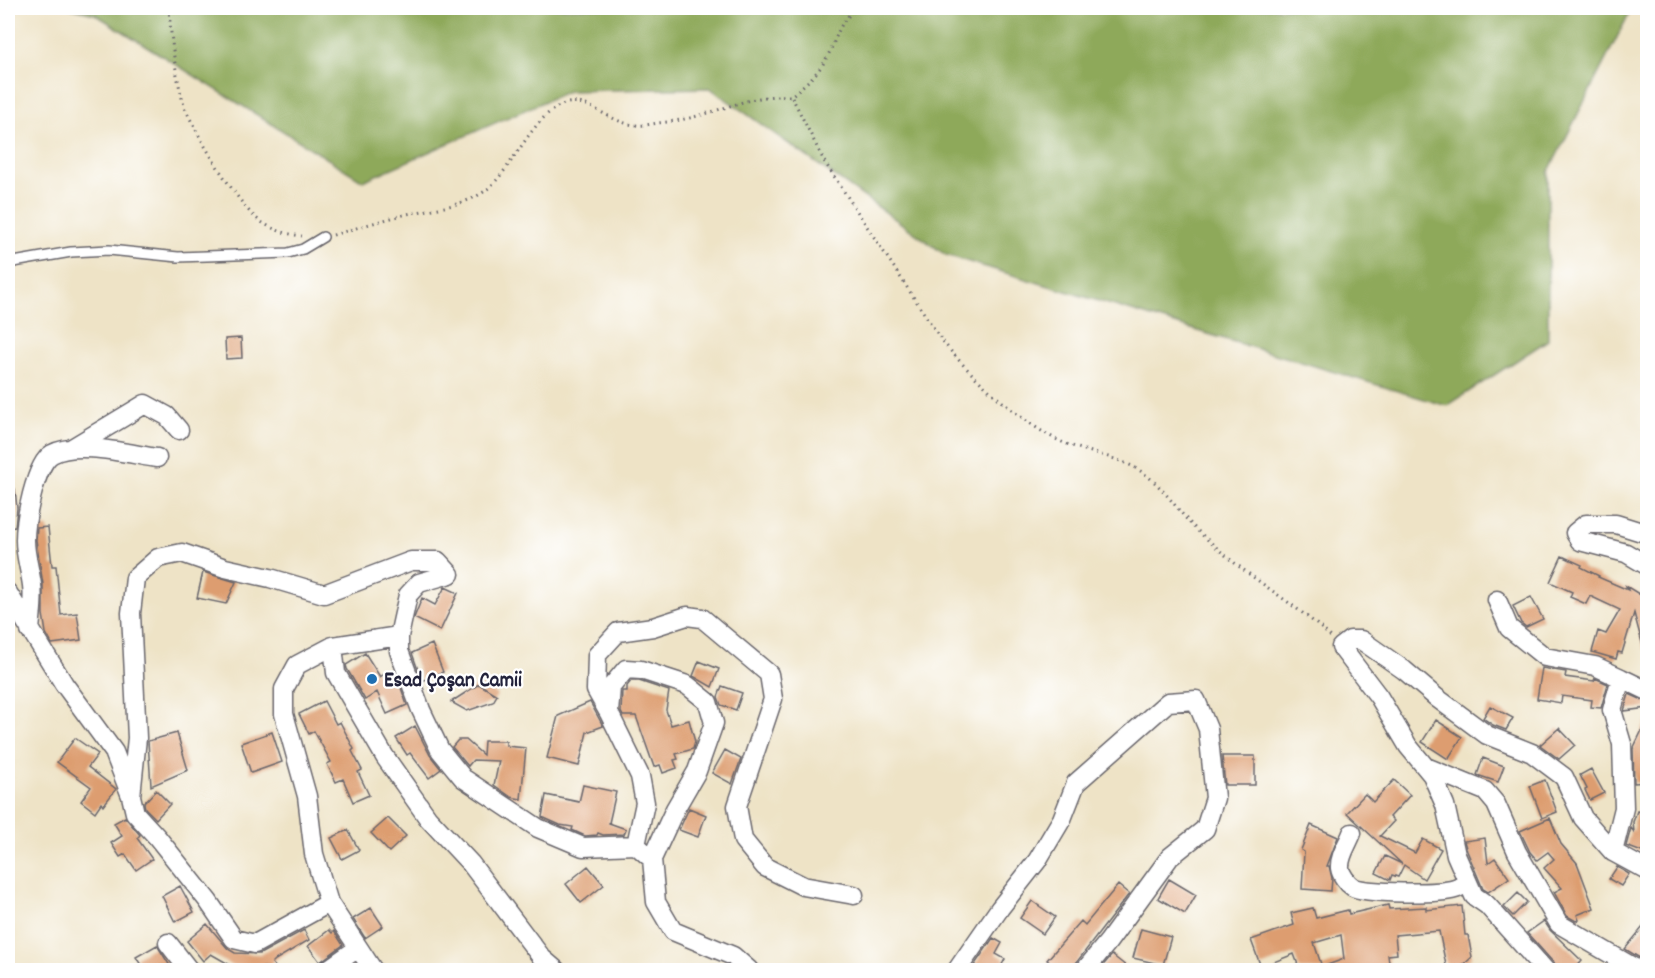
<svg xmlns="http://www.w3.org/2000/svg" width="1655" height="978" viewBox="0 0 1655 978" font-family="Dekko,sans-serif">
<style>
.forest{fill:#8ea95a;stroke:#58664a;stroke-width:1.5}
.building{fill:#dd9d6f;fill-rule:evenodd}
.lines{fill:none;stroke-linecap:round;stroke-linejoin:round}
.service-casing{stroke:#69666c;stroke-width:12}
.minor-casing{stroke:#69666c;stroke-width:21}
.path{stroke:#69666c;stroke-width:3;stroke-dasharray:1.5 4.5;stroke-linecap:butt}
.service{stroke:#fff;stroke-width:9}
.minor{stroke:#fff;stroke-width:18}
.poi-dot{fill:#1f6fb2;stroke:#fff;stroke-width:2}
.labels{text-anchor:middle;stroke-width:4.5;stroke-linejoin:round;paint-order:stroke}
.poi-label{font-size:21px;font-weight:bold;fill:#22223b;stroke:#fff;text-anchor:start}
</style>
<rect width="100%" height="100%" fill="#fff"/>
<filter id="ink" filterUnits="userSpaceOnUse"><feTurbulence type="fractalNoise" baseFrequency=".0167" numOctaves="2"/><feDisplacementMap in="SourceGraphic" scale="12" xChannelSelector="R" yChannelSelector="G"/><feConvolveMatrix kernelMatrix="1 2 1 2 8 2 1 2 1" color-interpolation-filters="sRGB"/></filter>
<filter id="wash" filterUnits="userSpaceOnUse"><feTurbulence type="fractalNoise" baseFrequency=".008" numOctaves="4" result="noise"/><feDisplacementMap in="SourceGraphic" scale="24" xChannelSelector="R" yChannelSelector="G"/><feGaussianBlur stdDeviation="1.35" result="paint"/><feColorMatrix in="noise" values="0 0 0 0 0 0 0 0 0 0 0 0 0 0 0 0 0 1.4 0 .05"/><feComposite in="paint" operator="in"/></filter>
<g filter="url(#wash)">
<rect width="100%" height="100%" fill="#eee3c6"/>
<path class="forest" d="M 70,8 L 1632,8 L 1548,173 L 1548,340 L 1447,406 L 946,255 L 710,88 L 568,91 L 363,181 L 95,14 Z"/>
<g id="blocks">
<path class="building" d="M 241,338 L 242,358 L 226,359 L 225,339 Z
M 8,489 L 15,489 L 17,508 L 15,527 L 8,528 Z
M 48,527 L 52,566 L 56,566 L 61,615 L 77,613 L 81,640 L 52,644 L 46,633 L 43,614 L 43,584 L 36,540 L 37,528 Z
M 1562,556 L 1582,565 L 1581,567 L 1599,576 L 1598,577 L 1628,590 L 1626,586 L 1647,599 L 1647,649 L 1644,650 L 1634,613 L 1622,653 L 1618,652 L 1616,659 L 1592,652 L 1598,631 L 1606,634 L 1620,610 L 1590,596 L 1586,604 L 1570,597 L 1572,592 L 1550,582 Z
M 203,572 L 236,582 L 226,604 L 197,598 Z
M 445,587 L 458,593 L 440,631 L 414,618 L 422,598 L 435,605 Z
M 1531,597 L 1543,619 L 1526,627 L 1521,623 L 1513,606 Z
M 432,644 L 443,672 L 422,681 L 412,653 Z
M 365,653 L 380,677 L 389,671 L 400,685 L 407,705 L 387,714 L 377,692 L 365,700 L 347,669 L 346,665 Z
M 699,661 L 719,669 L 712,687 L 693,676 Z
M 1542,668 L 1566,672 L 1565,677 L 1594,681 L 1595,678 L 1608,684 L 1601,708 L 1591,707 L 1592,700 L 1562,696 L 1561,703 L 1537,699 Z
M 631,681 L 639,681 L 669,691 L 666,710 L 671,725 L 689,720 L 695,742 L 693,749 L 676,754 L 678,759 L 674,760 L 677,768 L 663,773 L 660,765 L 654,767 L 636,716 L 623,716 L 621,712 L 622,691 L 627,691 L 627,686 Z
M 479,684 L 497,695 L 493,702 L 467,711 L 451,702 Z
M 722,686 L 742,693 L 736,710 L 721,705 L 718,697 Z
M 1629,694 L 1647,702 L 1647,708 L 1624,711 Z
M 324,701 L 336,724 L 340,722 L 354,749 L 352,751 L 362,770 L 358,772 L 369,795 L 353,802 L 343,779 L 336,782 L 327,764 L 331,762 L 314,731 L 309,734 L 299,714 Z
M 590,702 L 603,726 L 587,732 L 579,766 L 547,758 L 558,716 Z
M 1490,706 L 1513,718 L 1506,730 L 1493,725 L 1483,718 Z
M 1436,720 L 1462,737 L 1448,759 L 1422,742 Z
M 1647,720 L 1647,782 L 1634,783 L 1633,749 Z
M 415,726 L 430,755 L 441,769 L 429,778 L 410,753 L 407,755 L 396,738 Z
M 1559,728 L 1575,745 L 1559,759 L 1540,745 Z
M 272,732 L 282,762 L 251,773 L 241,743 Z
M 177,733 L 188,770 L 151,786 L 148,741 Z
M 75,738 L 98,754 L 88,767 L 116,789 L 103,806 L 101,803 L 95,812 L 81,801 L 91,787 L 57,762 Z
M 458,740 L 466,740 L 483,755 L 484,741 L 506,741 L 506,746 L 526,748 L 521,799 L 511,797 L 494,785 L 499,761 L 473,760 L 468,766 L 452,747 Z
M 725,750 L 741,759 L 732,784 L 712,773 Z
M 1222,756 L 1255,756 L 1255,785 L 1225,785 Z
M 1483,758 L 1504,766 L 1498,782 L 1477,775 Z
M 1591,769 L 1604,793 L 1590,800 L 1585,790 L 1587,789 L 1580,775 Z
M 1394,780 L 1410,795 L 1390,817 L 1394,821 L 1380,836 L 1415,853 L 1423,839 L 1441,849 L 1424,879 L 1404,865 L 1398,877 L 1392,875 L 1390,880 L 1376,873 L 1385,856 L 1402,864 L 1347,813 L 1365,794 L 1373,802 Z
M 1545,780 L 1557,812 L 1542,818 L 1530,786 Z
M 583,785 L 616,792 L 609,823 L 626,829 L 624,834 L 603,835 L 598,833 L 597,835 L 585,836 L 572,830 L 573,827 L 560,825 L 542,817 L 546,795 L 579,802 Z
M 156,790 L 170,804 L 156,819 L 145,808 L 144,803 Z
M 689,808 L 706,815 L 698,837 L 679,830 Z
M 1637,811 L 1647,814 L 1647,854 L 1626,846 L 1631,828 L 1634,832 L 1633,822 Z
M 125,817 L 140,835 L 137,838 L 152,859 L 136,870 L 125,854 L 120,857 L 111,843 L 122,836 L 114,823 Z
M 388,818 L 406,836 L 389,852 L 371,833 Z
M 1550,818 L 1561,844 L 1577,863 L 1594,908 L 1577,915 L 1579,920 L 1576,921 L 1567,916 L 1554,892 L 1562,888 L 1544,868 L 1554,859 L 1548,852 L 1537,860 L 1530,852 L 1520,831 Z
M 1311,825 L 1338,837 L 1327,866 L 1329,866 L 1332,878 L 1331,891 L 1302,889 L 1304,852 L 1301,850 Z
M 348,830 L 359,850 L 342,859 L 331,838 Z
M 1485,838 L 1488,863 L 1495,858 L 1509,878 L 1488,892 L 1483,889 L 1467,851 L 1464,841 Z
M 588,866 L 604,885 L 581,903 L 566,884 Z
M 1617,867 L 1629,874 L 1621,886 L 1609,879 Z
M 1169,879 L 1196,895 L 1185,914 L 1158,898 Z
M 1118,885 L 1129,894 L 1076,963 L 1074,970 L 1059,970 L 1047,960 L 1081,921 L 1085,925 Z
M 180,886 L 194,912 L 175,922 L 162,896 Z
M 1518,893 L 1527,902 L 1513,916 L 1504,907 Z
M 1032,901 L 1055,917 L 1043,934 L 1020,918 Z
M 1388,905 L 1389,909 L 1426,907 L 1426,910 L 1462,906 L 1465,935 L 1468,935 L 1472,957 L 1458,970 L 1447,970 L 1439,931 L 1395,935 L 1397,954 L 1388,955 L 1390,970 L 1300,970 L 1294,954 L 1261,967 L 1251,940 L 1294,925 L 1291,913 L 1313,908 L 1316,918 L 1348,910 L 1349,914 ZM 1341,935 L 1344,959 L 1322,967 L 1314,943 Z
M 371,908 L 383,926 L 365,938 L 353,919 Z
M 1544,921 L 1550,930 L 1582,961 L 1574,970 L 1560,970 L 1527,933 Z
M 1647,922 L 1647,954 L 1643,960 L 1625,949 Z
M 207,924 L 228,949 L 235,953 L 260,954 L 304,930 L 309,940 L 275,960 L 272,963 L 276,968 L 232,966 L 211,954 L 203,961 L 187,941 Z
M 1141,929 L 1171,937 L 1163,965 L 1133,958 Z
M 329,930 L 332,933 L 334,931 L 343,945 L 320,962 L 308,946 Z
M 993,938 L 1002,943 L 996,954 L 1005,959 L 999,970 L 971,970 Z
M 157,945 L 170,966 L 162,970 L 144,970 L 136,957 Z
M 1112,955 L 1131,970 L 1099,970 Z"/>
</g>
</g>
<g filter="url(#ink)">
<use href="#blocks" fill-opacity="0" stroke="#69666c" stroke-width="1.5"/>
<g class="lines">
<g class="service-casing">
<path id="service" d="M 8,263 L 71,252 L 109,250 L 178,257 L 288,253 L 303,249 L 323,237"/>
</g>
<g class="minor-casing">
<path id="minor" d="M 72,448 L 145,404 L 167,416 L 179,430
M 1648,534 L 1616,524 L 1586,524 L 1575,533 L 1580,541 L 1626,553 L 1648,566
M 8,593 L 64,684 L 114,752 L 131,796 L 135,813 L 157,837 L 208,901 L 234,939 L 255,944 L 329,903
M 1497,600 L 1509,628 L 1545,657 L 1595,666 L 1621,678
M 30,631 C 31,616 34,600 32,585 C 30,570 25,555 25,540 C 25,521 35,464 52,454 C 77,440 129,454 157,458
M 333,646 L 297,665 L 284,689 L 284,714 L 307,796 L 314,854 L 329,903 L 373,970
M 609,713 L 596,690 L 597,655 L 618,632 L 653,627 L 687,616 L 702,618 L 769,674 L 773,699 L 737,806 L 743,840 L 765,867 L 803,886 L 854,895
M 1426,767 L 1485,791 L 1496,804 L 1517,852 L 1559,924 L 1638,970
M 131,796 L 137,738 L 131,613 L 135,578 L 158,558 L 182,553 L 225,568 L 270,578 L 324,594 L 411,561 L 438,561 L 450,574 L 419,583 L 408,595 L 399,636
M 1352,833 C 1348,844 1339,856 1340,868 C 1341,875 1347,883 1353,887 C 1365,894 1440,894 1455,889 C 1459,888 1463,885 1467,882
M 636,845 L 645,803 L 640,776 L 609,713 L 611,687 L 626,669 L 641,670 L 687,685 L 708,702 L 714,723 L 697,771 L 675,809 L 652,859
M 1613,852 L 1624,808 L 1622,744 L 1612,710 L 1621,678 L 1648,691
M 168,943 L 189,970
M 327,970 L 358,948
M 556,970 L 542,958 L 471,864 L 428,818 L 385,757 L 336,673 L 333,646 L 399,636 L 399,651 L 421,710 L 440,750 L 463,778 L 538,828 L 583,847 L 636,845 L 652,859 L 656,902 L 673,931 L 733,956 L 749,970
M 957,970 L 1000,908 L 1037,861 L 1062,819 L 1076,783 L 1168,702 L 1196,700 L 1208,729 L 1215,798 L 1205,829 L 1170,857 L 1108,942 L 1085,970
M 1545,970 L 1487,905 L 1474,896 L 1456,855 L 1445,805 L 1432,775 L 1408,746 L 1379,697 L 1341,647 L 1350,640 L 1361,640 L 1404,670 L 1437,698 L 1487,735 L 1532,753 L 1564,777 L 1583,818 L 1613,852 L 1648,871"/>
</g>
<path class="path" d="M 169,8 C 171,40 175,71 183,102 C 190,125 238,204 256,218 C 270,229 285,234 302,236
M 792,97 L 824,161 L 941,339 C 967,373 1023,425 1062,442 C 1087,453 1116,456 1139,470 C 1160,483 1173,504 1189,522 C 1197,531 1207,539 1216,547 C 1252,580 1296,604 1331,637
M 333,235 C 356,228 379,221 403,215 C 431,208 461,208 485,191 C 513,170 532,115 564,104 C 588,96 608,123 636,125 C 643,126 651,124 658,123 C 667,122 677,121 685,119 C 724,111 749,94 791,96 C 804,85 818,74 826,59 C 838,38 837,22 858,8"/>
<use href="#service" class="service"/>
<use href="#minor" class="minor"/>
</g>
</g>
<circle class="poi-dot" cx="372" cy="679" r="6"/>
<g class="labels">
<g class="poi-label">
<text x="384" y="686">Esad Çoşan Camii</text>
</g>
</g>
<rect width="1655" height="978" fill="none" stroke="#fff" stroke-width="30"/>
</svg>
